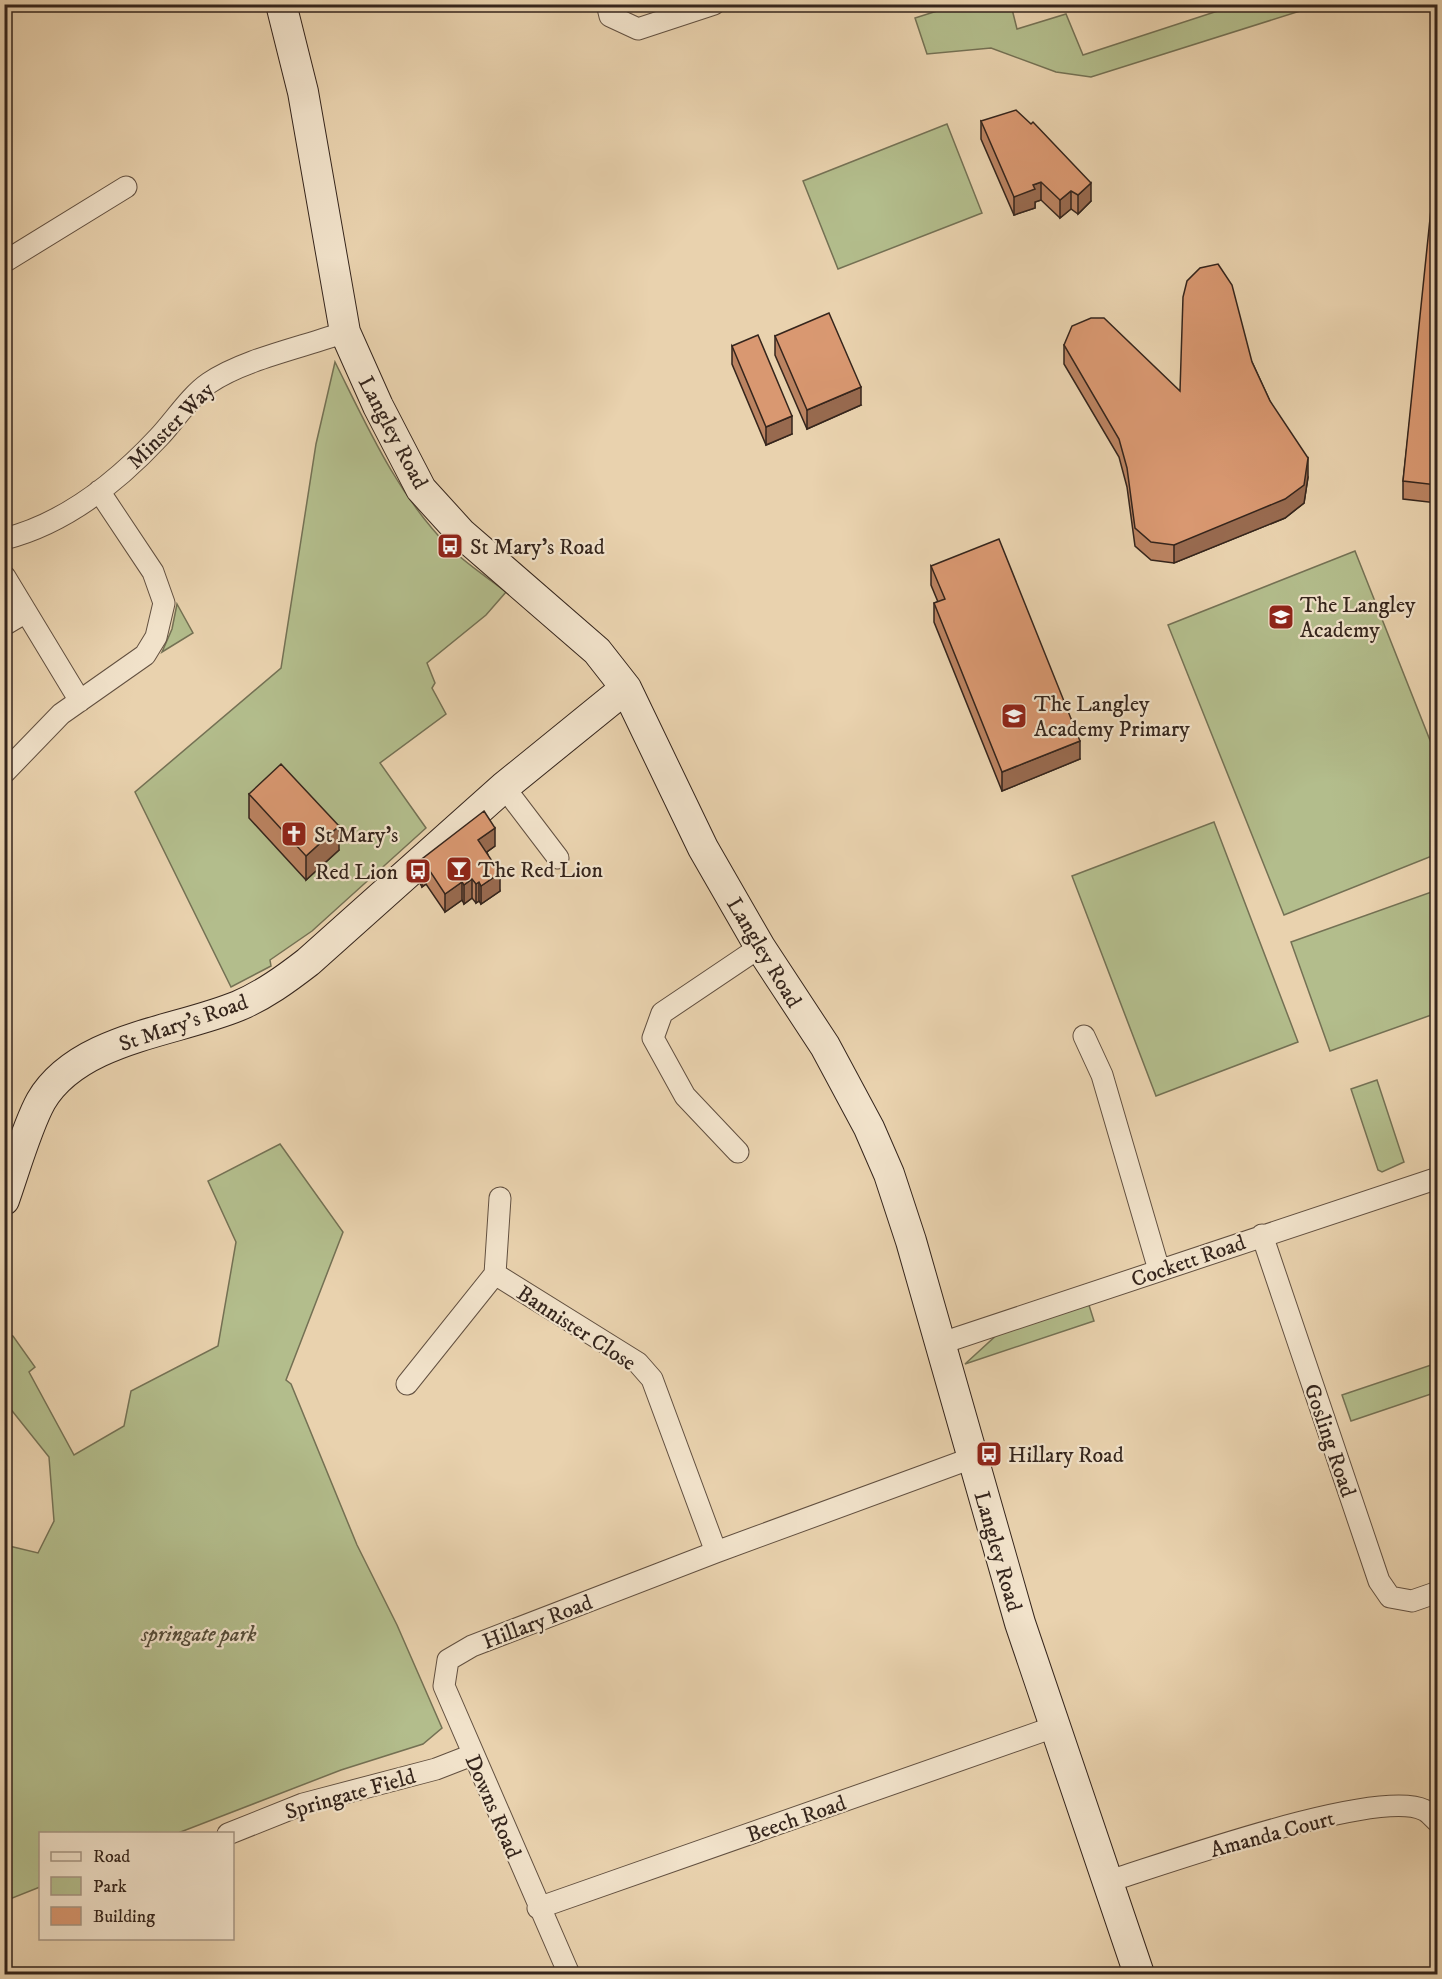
<svg xmlns="http://www.w3.org/2000/svg" width="1442" height="1979" viewBox="0 0 1442 1979" font-family="'IM FELL DW Pica',serif">
<style>
.green{fill:#b3bd8c;stroke:#747154;stroke-width:1.5}
.lines{fill:none;stroke-linecap:round;stroke-linejoin:round}
.street-casing{stroke:#625040;stroke-width:23}
.secondary-casing{stroke:#35251c;stroke-width:32}
.street{stroke:#f1e2ca;stroke-width:21}
.secondary{stroke:#f1e2ca;stroke-width:30}
.wall{fill:#bb8361;stroke:#35251c;stroke-width:1.5}
.shaded-wall{fill:#986a4f;stroke:#35251c;stroke-width:1.5}
.building{fill:#d99871;stroke:#35251c;stroke-width:1.5}
.labels{text-anchor:middle;stroke-width:4.5;stroke-linejoin:round;paint-order:stroke}
.street-label{font-size:22px;fill:#35251c;stroke:#f1e2ca}
.poi-label{font-size:22px;fill:#35251c;stroke:#f1e2ca;text-anchor:start}
.park-label{font-size:22px;font-style:italic;fill:#544b38;stroke:#f1e2ca}
</style>
<rect width="100%" height="100%" fill="#e9d2ae"/>
<filter id="stains"><feTurbulence type="fractalNoise" baseFrequency=".00333" numOctaves="4"/><feColorMatrix values="0 0 0 0 .2 0 0 0 0 .09 0 0 0 0 .02 0 0 0 .5 -.17"/></filter>
<radialGradient id="worn" r=".72"><stop offset=".6" stop-color="#630" stop-opacity="0"/><stop offset="1" stop-color="#630" stop-opacity=".3"/></radialGradient>
<path class="green" d="M 959,4 L 1011,5 L 1017,29 L 1066,14 L 1083,55 L 1236,5 L 1319,5 L 1091,77 L 1056,72 L 991,48 L 927,54 L 915,18 Z
M 947,124 L 982,213 L 838,269 L 803,181 Z
M 335,362 C 367,426 397,494 448,546 C 465,563 487,577 506,592 L 486,615 L 427,663 L 435,683 L 432,688 L 446,714 L 380,763 L 426,828 L 312,931 L 270,960 L 271,966 L 231,987 L 135,792 L 281,668 L 316,444 Z
M 1355,551 L 1437,758 L 1437,854 L 1284,915 L 1168,625 Z
M 177,604 L 193,633 L 162,652 L 172,629 Z
M 1214,822 L 1298,1042 L 1156,1096 L 1072,876 Z
M 1437,890 L 1437,1013 L 1330,1051 L 1291,942 Z
M 1377,1080 L 1404,1162 L 1382,1172 L 1378,1170 L 1351,1089 Z
M 280,1144 L 343,1232 L 286,1380 L 291,1384 L 357,1545 L 397,1625 L 442,1728 L 423,1744 L 341,1770 L 178,1833 L 40,1834 L 40,1887 L 5,1901 L 5,1545 L 38,1553 L 54,1521 L 49,1457 L 5,1402 L 5,1332 L 13,1336 L 35,1367 L 29,1372 L 74,1455 L 124,1426 L 131,1391 L 218,1346 L 236,1242 L 208,1181 Z
M 1088,1302 L 1094,1321 L 965,1364 L 999,1333 Z
M 1437,1363 L 1437,1392 L 1351,1421 L 1342,1395 Z"/>
<g class="lines">
<g class="street-casing">
<path id="street" d="M 607,4 L 610,16 L 638,29 L 714,4
M 4,262 L 126,187
M 4,539 C 64,524 118,481 159,437 C 175,420 190,396 209,383 C 244,359 304,347 345,332
M 5,577 L 80,701
M 4,625 L 26,612
M 4,773 L 61,714 L 145,655 L 156,637 L 164,603 L 153,572 L 99,491
M 504,787 L 558,858
M 1084,1036 L 1102,1075 L 1159,1270
M 738,1152 L 685,1096 L 653,1038 L 662,1013 L 760,947
M 1262,1235 L 1379,1581 L 1390,1597 L 1412,1601 L 1438,1592
M 495,1274 L 500,1198
M 939,1344 L 1438,1178
M 407,1384 L 495,1274 L 638,1363 L 652,1379 L 716,1552
M 228,1834 L 303,1804 L 436,1769 L 472,1755
M 1106,1882 C 1162,1865 1377,1787 1424,1810 C 1429,1812 1433,1818 1438,1822
M 538,1908 L 1054,1727
M 569,1974 L 444,1686 L 448,1660 L 472,1646 L 716,1552 L 972,1458"/>
</g>
<g class="secondary-casing">
<path id="secondary" d="M 281,4 L 303,92 L 345,332 L 378,406 L 421,489 L 461,533 L 597,651 L 626,688 L 703,848 L 760,947 L 825,1046 L 869,1128 L 889,1174 L 911,1241 L 1020,1623 L 1139,1974
M 4,1200 C 14,1172 27,1126 41,1101 C 78,1038 175,1032 238,1006 C 264,995 286,979 308,962 L 504,787 L 626,688"/>
</g>
<use href="#street" class="street"/>
<use href="#secondary" class="secondary"/>
</g>
<path class="wall" d="M 981,121 L 1091,201 L 1078,214 L 1071,209 L 1060,218 L 1041,200 L 1035,202 L 1035,208 L 1014,215 L 981,139 Z
M 1437,181 L 1437,503 L 1403,499 L 1403,481 Z
M 775,336 L 861,405 L 807,429 L 775,355 Z
M 1064,345 L 1180,391 L 1252,362 L 1270,401 L 1308,477 L 1304,503 L 1285,518 L 1174,563 L 1151,560 L 1135,546 L 1127,487 L 1119,457 L 1064,364 Z
M 732,346 L 792,434 L 766,445 L 732,364 Z
M 931,566 L 1080,759 L 1002,791 L 934,622 L 934,603 L 938,602 L 931,585 Z
M 249,794 L 339,850 L 306,880 L 249,818 Z
M 495,846 L 487,852 L 500,891 L 481,904 L 479,901 L 476,903 L 472,898 L 464,904 L 462,900 L 445,912 L 426,884 L 422,887 L 418,880 L 418,862 Z"/>
<path class="shaded-wall" d="M 1041,182 L 1041,200 L 1035,202 L 1035,208 L 1014,215 L 1014,197 L 1033,185 Z
M 1091,183 L 1091,201 L 1078,214 L 1078,195 Z
M 1071,191 L 1071,209 L 1060,218 L 1060,200 Z
M 861,387 L 861,405 L 807,429 L 807,410 Z
M 792,416 L 792,434 L 766,445 L 766,427 Z
M 1308,458 L 1308,477 L 1304,503 L 1285,518 L 1174,563 L 1174,545 Z
M 1080,741 L 1080,759 L 1002,791 L 1002,772 Z
M 339,826 L 339,850 L 306,880 L 306,856 Z
M 495,828 L 495,846 L 478,858 L 478,840 Z
M 426,865 L 426,884 L 422,887 L 422,868 Z
M 500,873 L 500,891 L 481,904 L 481,886 Z
M 472,879 L 472,898 L 464,904 L 464,885 Z
M 462,882 L 462,900 L 445,912 L 445,894 Z
M 479,882 L 479,901 L 476,903 L 476,884 Z"/>
<path class="building" d="M 1016,110 L 1031,124 L 1033,122 L 1091,183 L 1078,195 L 1071,191 L 1060,200 L 1041,182 L 1033,185 L 1035,189 L 1014,197 L 981,121 Z
M 1434,180 L 1437,181 L 1437,485 L 1403,481 Z
M 1218,264 L 1232,285 L 1252,362 L 1270,401 L 1308,458 L 1304,485 L 1285,499 L 1174,545 L 1151,542 L 1135,528 L 1127,468 L 1119,439 L 1064,345 L 1072,326 L 1091,318 L 1104,318 L 1180,391 L 1183,297 L 1187,281 L 1200,268 Z
M 829,313 L 861,387 L 807,410 L 775,336 Z
M 758,335 L 792,416 L 766,427 L 732,346 Z
M 999,539 L 1080,741 L 1002,772 L 934,603 L 945,599 L 931,566 Z
M 281,764 L 339,826 L 306,856 L 249,794 Z
M 484,811 L 495,828 L 478,840 L 500,873 L 481,886 L 479,882 L 476,884 L 472,879 L 464,885 L 462,882 L 445,894 L 426,865 L 422,868 L 418,862 Z"/>
<defs>
<g id="bus-square" transform="scale(1.35)"><rect x="-9" y="-9" width="18" height="18" rx="4" fill="#8f2418" stroke="#f1e2ca"/><path d="M-5-6H5V4H4V6H2V4H-2V6H-4V4H-5ZM-3.5-4V0h7V-4ZM-3.5 1.2v1.5H-2V1.2ZM2 1.2v1.5H3.5V1.2Z" fill="#fff"/></g>
<g id="school-square" transform="scale(1.35)"><rect x="-9" y="-9" width="18" height="18" rx="4" fill="#8f2418" stroke="#f1e2ca"/><path d="M0-5L7-2L0 1L-7-2ZM-4 1L0 2.5L4 1V4Q0 6-4 4Z" fill="#fff"/></g>
<g id="church-square" transform="scale(1.35)"><rect x="-9" y="-9" width="18" height="18" rx="4" fill="#8f2418" stroke="#f1e2ca"/><path d="M-1.2-6h2.4v3.5h3.3v2.4h-3.3V6h-2.4V-.1h-3.3v-2.4h3.3Z" fill="#fff"/></g>
<g id="bar-square" transform="scale(1.35)"><rect x="-9" y="-9" width="18" height="18" rx="4" fill="#8f2418" stroke="#f1e2ca"/><path d="M-6-5H6L.8 .8V4.5H3.5V6h-7V4.5H-.8V.8Z" fill="#fff"/></g>
</defs>
<g fill-rule="evenodd">
<use href="#bus-square" x="450" y="546"/>
<use href="#school-square" x="1281" y="617"/>
<use href="#school-square" x="1014" y="716"/>
<use href="#church-square" x="294" y="834"/>
<use href="#bar-square" x="459" y="869"/>
<use href="#bus-square" x="418" y="871"/>
<use href="#bus-square" x="989" y="1454"/>
</g>
<g class="labels">
<g class="street-label">
<text transform="translate(170 425) rotate(-45)" y="8">Minster Way</text>
<text transform="translate(394 432) rotate(62)" y="8">Langley Road</text>
<text transform="translate(765 952) rotate(59)" y="8">Langley Road</text>
<text transform="translate(183 1022) rotate(-19)" y="8">St Mary's Road</text>
<text transform="translate(1188 1260) rotate(-19)" y="8">Cockett Road</text>
<text transform="translate(577 1327) rotate(33)" y="8">Bannister Close</text>
<text transform="translate(1331 1440) rotate(71)" y="8">Gosling Road</text>
<text transform="translate(999 1551) rotate(74)" y="8">Langley Road</text>
<text transform="translate(537 1621) rotate(-21)" y="8">Hillary Road</text>
<text transform="translate(350 1793) rotate(-16)" y="8">Springate Field</text>
<text transform="translate(494 1806) rotate(67)" y="8">Downs Road</text>
<text transform="translate(796 1818) rotate(-19)" y="8">Beech Road</text>
<text transform="translate(1272 1833) rotate(-15)" y="8">Amanda Court</text>
</g>
<g class="poi-label">
<text x="470" y="554">St Mary's Road</text>
<text x="1300" y="612">The Langley<tspan x="1300" dy="25">Academy</tspan></text>
<text x="1034" y="711">The Langley<tspan x="1034" dy="25">Academy Primary</tspan></text>
<text x="314" y="842">St Mary's</text>
<text x="478" y="877">The Red Lion</text>
<text x="398" y="879" text-anchor="end">Red Lion</text>
<text x="1008" y="1462">Hillary Road</text>
</g>
<g class="park-label">
<text x="199" y="1641">springate park</text>
</g>
</g>
<rect width="1442" height="1979" fill="none" stroke="#e9d2ae" stroke-width="24"/>
<rect x="6" y="6" width="1430" height="1967" fill="none" stroke="#35251c" stroke-width="3"/>
<rect x="12" y="12" width="1418" height="1955" fill="none" stroke="#35251c" stroke-width="1.5"/>
<rect x="39" y="1832" width="195" height="108" fill="#f1e2ca" stroke="#a69684" stroke-width="1.5"/>
<rect x="51" y="1852" width="30" height="9" fill="#f1e2ca" stroke="#a69684" stroke-width="1.5"/>
<text x="93" y="1862" font-size="18" fill="#35251c">Road</text>
<rect x="51" y="1877" width="30" height="18" fill="#b3bd8c" stroke="#a69684" stroke-width="1.5"/>
<text x="93" y="1892" font-size="18" fill="#35251c">Park</text>
<rect x="51" y="1907" width="30" height="18" fill="#d99871" stroke="#a69684" stroke-width="1.5"/>
<text x="93" y="1922" font-size="18" fill="#35251c">Building</text>
<rect width="100%" height="100%" filter="url(#stains)"/>
<rect width="100%" height="100%" fill="url(#worn)"/>
</svg>
